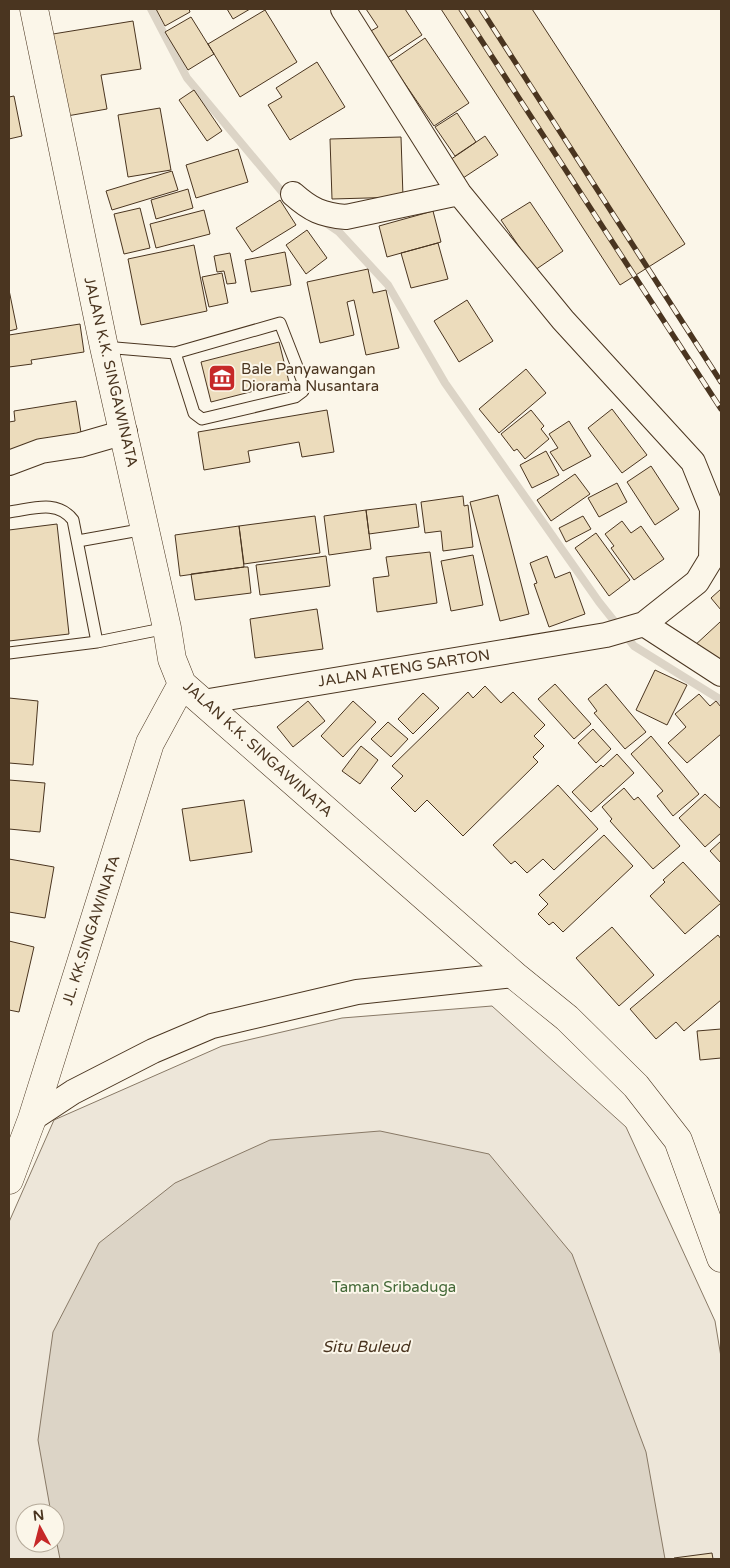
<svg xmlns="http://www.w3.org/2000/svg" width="730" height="1568" viewBox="0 0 730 1568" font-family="'Varela Round',sans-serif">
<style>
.green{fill:#ede6d9;stroke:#887966;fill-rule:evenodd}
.water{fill:#dcd4c6;stroke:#887966}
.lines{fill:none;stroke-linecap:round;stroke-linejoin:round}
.stream{stroke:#dcd4c6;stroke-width:8}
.building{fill:#ecdcbc;stroke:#4a3520}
.lane-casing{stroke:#4a3520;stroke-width:13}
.street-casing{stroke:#4a3520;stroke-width:26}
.secondary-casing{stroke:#4a3520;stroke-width:29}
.lane{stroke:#fbf6e9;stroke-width:11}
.street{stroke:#fbf6e9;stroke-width:24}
.secondary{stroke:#fbf6e9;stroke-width:28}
.rail-casing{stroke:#4a3520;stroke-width:5.5}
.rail{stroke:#fbf6e9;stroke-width:4;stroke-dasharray:11;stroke-linecap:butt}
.labels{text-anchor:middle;stroke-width:4;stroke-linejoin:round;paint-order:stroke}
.poi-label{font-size:15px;fill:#4a3520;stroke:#fbf6e9;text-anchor:start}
.street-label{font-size:15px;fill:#4a3520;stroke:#fbf6e9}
.park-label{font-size:15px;fill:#436837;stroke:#fbf6e9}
.water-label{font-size:16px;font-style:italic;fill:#4a3520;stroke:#fbf6e9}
</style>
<rect width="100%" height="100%" fill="#fbf6e9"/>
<path class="green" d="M 492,1006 L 626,1127 L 715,1321 L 721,1357 L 721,1559 L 9,1559 L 9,1222 L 54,1120 L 222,1046 L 342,1018 ZM 25,1513 L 55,1513 L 55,1543 L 25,1543 Z"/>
<path class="water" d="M 380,1131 L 489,1154 L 572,1254 L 646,1452 L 665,1559 L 60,1559 L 55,1534 L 55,1513 L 51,1513 L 38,1440 L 53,1332 L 99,1243 L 175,1183 L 270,1140 Z"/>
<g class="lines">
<path class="stream" d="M 151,9 L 187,78 L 283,193 L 289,197
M 323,221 L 339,232 L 388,285 L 445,383 L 599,602 L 634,646 L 721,700"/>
</g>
<path class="building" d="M 156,9 L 189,9 L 190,12 L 165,26 Z
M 227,9 L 250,9 L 233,19 Z
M 366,9 L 405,9 L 422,35 L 387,58 L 369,32 L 378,27 Z
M 441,9 L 532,9 L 685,244 L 620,285 Z
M 265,10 L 297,62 L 240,97 L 208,44 Z
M 191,17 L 214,54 L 188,70 L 165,32 Z
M 133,21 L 141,69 L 101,75 L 107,109 L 67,116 L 53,34 Z
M 425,38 L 469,103 L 434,126 L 390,62 Z
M 317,62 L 345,107 L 290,140 L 268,105 L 282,97 L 276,88 Z
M 194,90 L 222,131 L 207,141 L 179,100 Z
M 14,96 L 22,136 L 9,139 L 9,97 Z
M 160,108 L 171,170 L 128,177 L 118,115 Z
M 457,113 L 476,142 L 455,156 L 435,127 Z
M 485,136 L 498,155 L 460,180 L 447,162 Z
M 401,137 L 403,197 L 332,199 L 330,139 Z
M 238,149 L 248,182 L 196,198 L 186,165 Z
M 172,171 L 178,190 L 112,210 L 106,191 Z
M 188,189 L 193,208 L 156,219 L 151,200 Z
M 280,200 L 296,225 L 252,252 L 236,228 Z
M 530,202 L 563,251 L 535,270 L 501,220 Z
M 140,208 L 150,248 L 124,254 L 114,214 Z
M 204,210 L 210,234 L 156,248 L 150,224 Z
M 433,211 L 441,242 L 387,257 L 379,226 Z
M 307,230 L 327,258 L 306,274 L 286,245 Z
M 438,243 L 448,279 L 411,288 L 401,253 Z
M 194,245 L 207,311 L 141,325 L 128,259 Z
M 285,252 L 291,285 L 251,292 L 245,260 Z
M 230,253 L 236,283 L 227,284 L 224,271 L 217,272 L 214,256 Z
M 368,269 L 373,293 L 386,290 L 399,348 L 366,355 L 354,300 L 347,302 L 354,335 L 320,343 L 307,282 Z
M 222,273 L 228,303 L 209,307 L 202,277 Z
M 9,290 L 17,329 L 9,331 Z
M 467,300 L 493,341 L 459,362 L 434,321 Z
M 80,324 L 84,352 L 31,360 L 32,364 L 9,367 L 9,335 Z
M 279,342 L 289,382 L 211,402 L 201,362 Z
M 526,369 L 546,393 L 499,433 L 479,409 Z
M 76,401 L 82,439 L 9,457 L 9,422 L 15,421 L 14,411 Z
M 612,409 L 647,455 L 622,473 L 588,428 Z
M 327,410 L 334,452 L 302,457 L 299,442 L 248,451 L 250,462 L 204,470 L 198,432 Z
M 531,410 L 544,426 L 541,429 L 549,439 L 525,459 L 517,449 L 514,451 L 501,434 Z
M 569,421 L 591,456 L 563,471 L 550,452 L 558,448 L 549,434 Z
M 546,451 L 559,475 L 532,488 L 520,465 Z
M 651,466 L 679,509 L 655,525 L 627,482 Z
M 575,474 L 590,494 L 551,521 L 537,500 Z
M 617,483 L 627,502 L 599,517 L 588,498 Z
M 498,495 L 529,614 L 500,621 L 470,502 Z
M 463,496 L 464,506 L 468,505 L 473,547 L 443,551 L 441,531 L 425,533 L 421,502 Z
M 416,504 L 419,527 L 369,534 L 366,510 Z
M 366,510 L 371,549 L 329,555 L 324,516 Z
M 315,516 L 320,553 L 244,564 L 239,526 Z
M 583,516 L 591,529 L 566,542 L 559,528 Z
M 622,521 L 631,533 L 641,526 L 664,559 L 634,580 L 611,548 L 614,546 L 605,534 Z
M 57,524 L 69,634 L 9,641 L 9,530 Z
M 239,526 L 244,567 L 180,576 L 175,535 Z
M 596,533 L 630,580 L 609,596 L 575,548 Z
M 430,552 L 437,603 L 377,612 L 373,578 L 389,576 L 386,557 Z
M 473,555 L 483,605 L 451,611 L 441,561 Z
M 326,556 L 330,586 L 260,595 L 256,565 Z
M 547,556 L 555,578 L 570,572 L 585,614 L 549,627 L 534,584 L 537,583 L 530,563 Z
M 244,567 L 248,567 L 251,593 L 195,600 L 191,574 Z
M 721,589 L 721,610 L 711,598 Z
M 317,609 L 323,649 L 255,658 L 250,619 Z
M 720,622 L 721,623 L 721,666 L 693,647 Z
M 655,670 L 687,685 L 667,725 L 636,710 Z
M 555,684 L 591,724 L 574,739 L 538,699 Z
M 606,684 L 646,732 L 625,749 L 594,713 L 597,711 L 588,699 Z
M 485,686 L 501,703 L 513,692 L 545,725 L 534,736 L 544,746 L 533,757 L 538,762 L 463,836 L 427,800 L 415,812 L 391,788 L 403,776 L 392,766 L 468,692 L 473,698 Z
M 423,693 L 439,708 L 413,734 L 398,719 Z
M 699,694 L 710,706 L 716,701 L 721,707 L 721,734 L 687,763 L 668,743 L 686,727 L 675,714 Z
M 9,698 L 38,701 L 33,765 L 9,763 Z
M 308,701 L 325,721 L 293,747 L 277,727 Z
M 353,701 L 376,722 L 343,757 L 321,736 Z
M 388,722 L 408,739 L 391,757 L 371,739 Z
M 593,729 L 611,749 L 596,763 L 578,743 Z
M 651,736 L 699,794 L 673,816 L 657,796 L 663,791 L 631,754 Z
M 361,746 L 378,760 L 360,784 L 342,771 Z
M 617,754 L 634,773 L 591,812 L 572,792 L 601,765 L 603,767 Z
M 9,780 L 45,783 L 40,832 L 9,829 Z
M 558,785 L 598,829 L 554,870 L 543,859 L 527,873 L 515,861 L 511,864 L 493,845 Z
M 624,788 L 634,800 L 638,797 L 680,846 L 653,869 L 610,821 L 612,819 L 602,807 Z
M 705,794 L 721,809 L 721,833 L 705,847 L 679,818 Z
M 244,800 L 252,852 L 190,861 L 182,809 Z
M 604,835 L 633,866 L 563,932 L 553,922 L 549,925 L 538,914 L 548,904 L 539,895 Z
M 721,841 L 721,863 L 710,851 Z
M 9,859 L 54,867 L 45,918 L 9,912 Z
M 683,862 L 721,903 L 685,934 L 650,896 L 665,882 L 663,880 Z
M 612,927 L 654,975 L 619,1006 L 576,958 Z
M 718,935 L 721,939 L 721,1000 L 684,1031 L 676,1022 L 656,1039 L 630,1009 Z
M 9,941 L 34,947 L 19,1012 L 9,1010 Z
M 721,1029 L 721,1058 L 700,1060 L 697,1031 Z
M 712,1553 L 713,1559 L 674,1559 L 674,1558 Z"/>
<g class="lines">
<g class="lane-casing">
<path id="lane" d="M 104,347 L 175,353 L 280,323 L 303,382 L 303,391 L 295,397 L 202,419 L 194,413 L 175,353
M 9,512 C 32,509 57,499 73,520 L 97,642
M 78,541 L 145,529
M 9,653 L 97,642 L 167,628"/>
</g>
<g class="street-casing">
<path id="street" d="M 293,194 C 311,210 322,215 346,217 L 459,193
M 9,463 L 41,451 L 80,445 L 125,432
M 644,624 L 721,674
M 203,702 L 606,635 L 644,624 L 697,582 L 711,559 L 712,509 L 693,462 L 563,320 L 459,193 L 343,9
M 32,1119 L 73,1092 L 153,1051 L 212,1026 L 357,992 L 514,975"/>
</g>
<g class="secondary-casing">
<path id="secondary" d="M 34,9 L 104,347 L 167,628 L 172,659 L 182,684 L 514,975 L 567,1018 L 636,1086 L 678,1140 L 721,1258
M 9,1180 L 32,1119 L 150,743 L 182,684"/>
</g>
<use href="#lane" class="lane"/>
<use href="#street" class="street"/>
<use href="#secondary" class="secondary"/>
<g class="rail-casing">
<path id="rail" d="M 461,9 L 721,409
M 481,9 L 721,382"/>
</g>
<use href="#rail" class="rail"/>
</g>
<defs>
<g id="museum-square" transform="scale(1.4375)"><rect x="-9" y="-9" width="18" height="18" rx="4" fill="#c62828" stroke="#fbf6e9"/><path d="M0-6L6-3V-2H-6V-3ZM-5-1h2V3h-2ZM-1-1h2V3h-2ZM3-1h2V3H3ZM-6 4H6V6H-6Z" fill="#fff"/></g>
</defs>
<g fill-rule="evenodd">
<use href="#museum-square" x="222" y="378"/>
</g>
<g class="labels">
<g class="poi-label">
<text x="241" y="374">Bale Panyawangan<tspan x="241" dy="17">Diorama Nusantara</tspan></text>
</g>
<g class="street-label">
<text transform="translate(111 372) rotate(77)" y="5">JALAN K.K. SINGAWINATA</text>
<text transform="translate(404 668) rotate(-9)" y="5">JALAN ATENG SARTON</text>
<text transform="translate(258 749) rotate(42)" y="5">JALAN K.K. SINGAWINATA</text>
<text transform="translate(91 930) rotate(-72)" y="5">JL. KK.SINGAWINATA</text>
</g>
<g class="park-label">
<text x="394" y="1292">Taman Sribaduga</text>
</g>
<g class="water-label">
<text x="366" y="1352">Situ Buleud</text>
</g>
</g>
<rect width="730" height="1568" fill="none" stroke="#4a3520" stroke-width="20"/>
<g transform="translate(40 1528) rotate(353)"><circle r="24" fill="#fbf6e9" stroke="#b4a999"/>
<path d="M0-4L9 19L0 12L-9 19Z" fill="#c62828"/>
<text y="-8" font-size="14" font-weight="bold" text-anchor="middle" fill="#4a3520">N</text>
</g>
</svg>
